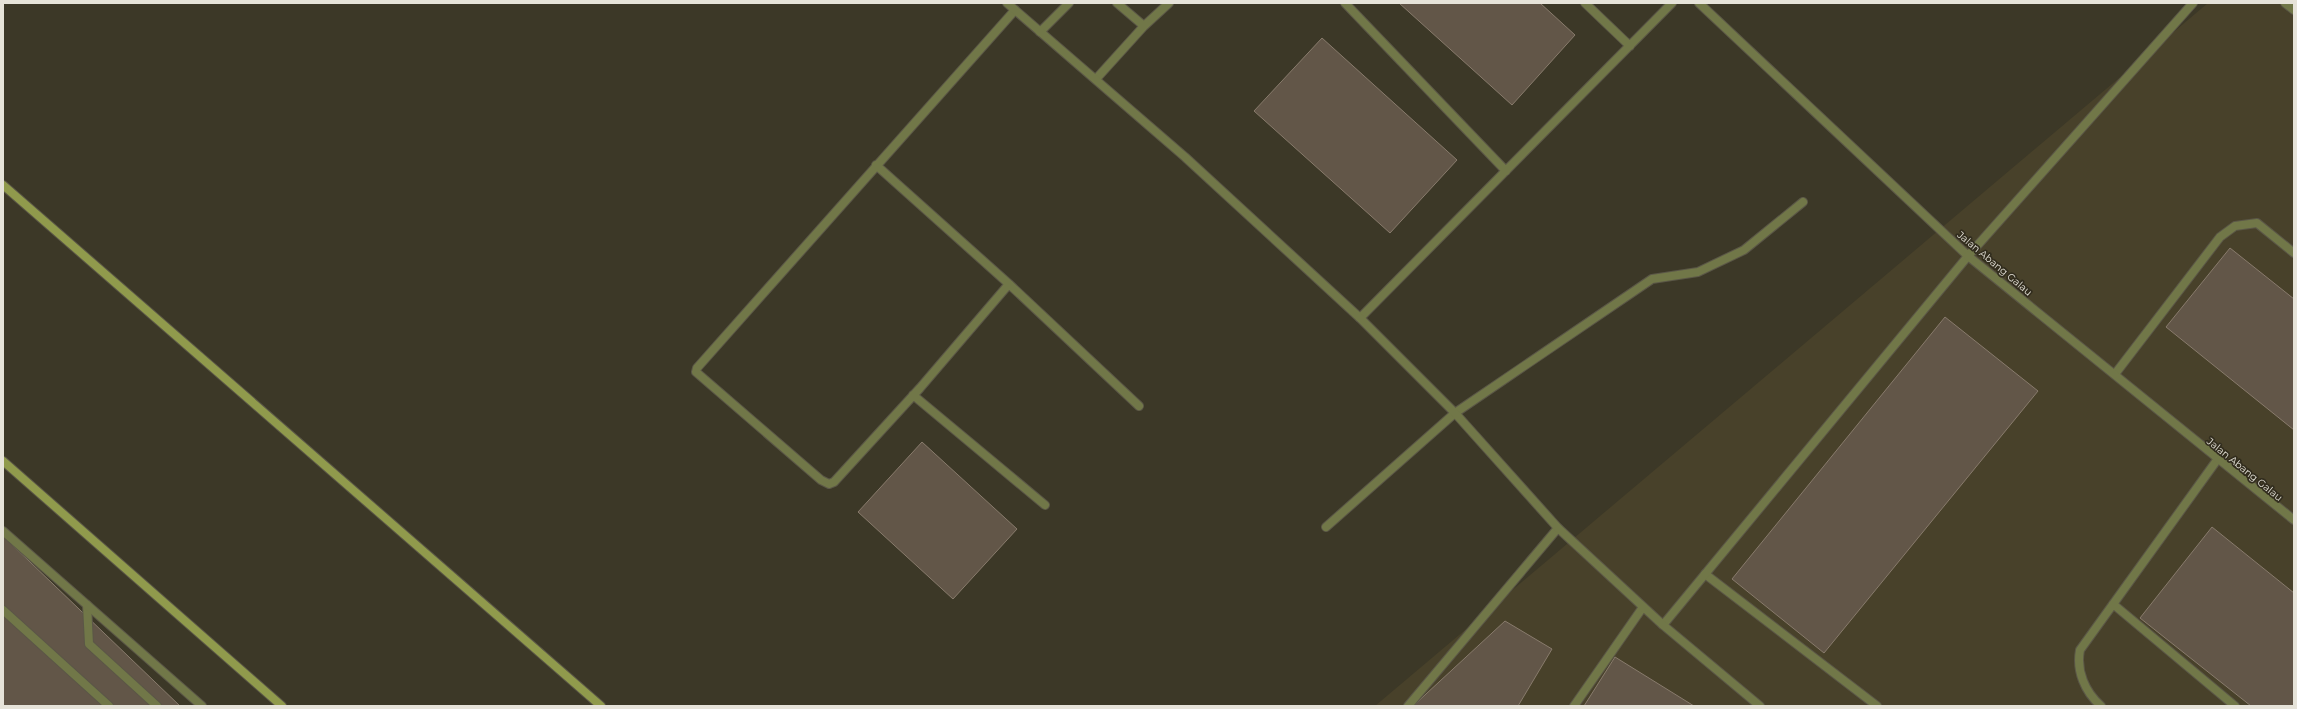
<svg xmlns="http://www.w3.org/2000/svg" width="2297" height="709" viewBox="0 0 2297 709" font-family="Montserrat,sans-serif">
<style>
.built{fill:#48412a}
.building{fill:#625648;stroke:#887b6c}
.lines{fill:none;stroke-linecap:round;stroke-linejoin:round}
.service-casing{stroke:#5b5747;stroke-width:10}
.minor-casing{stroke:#5b5747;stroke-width:10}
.tertiary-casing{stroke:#5b5747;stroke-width:10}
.secondary-casing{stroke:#5b5747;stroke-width:10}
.service{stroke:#717748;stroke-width:8}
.minor{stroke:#717748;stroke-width:8}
.tertiary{stroke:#717748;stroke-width:8}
.secondary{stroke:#909a4c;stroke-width:8}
.labels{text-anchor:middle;stroke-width:3.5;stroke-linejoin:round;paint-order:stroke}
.street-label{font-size:10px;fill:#e6e3d9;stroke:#322d1e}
</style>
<rect width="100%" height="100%" fill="#3c3827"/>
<path class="built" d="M 2208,3 L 2294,3 L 2294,706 L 1375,706 Z"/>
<path class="building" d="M 1399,3 L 1540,3 L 1575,35 L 1512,105 Z
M 1322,38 L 1457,160 L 1390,233 L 1254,111 Z
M 2230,248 L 2294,299 L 2294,430 L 2166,327 Z
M 1945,317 L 2038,391 L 1824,653 L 1732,579 Z
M 922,442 L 1017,529 L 953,599 L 858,512 Z
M 2212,527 L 2294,593 L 2294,706 L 2251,706 L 2140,618 Z
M 3,536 L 180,706 L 3,706 Z
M 1505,621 L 1552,649 L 1518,706 L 1413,706 Z
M 1615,657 L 1694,706 L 1584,706 Z"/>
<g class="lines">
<g class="service-casing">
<path id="service" d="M 1117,3 L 1144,26
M 1345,3 L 1506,171
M 1585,3 L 1630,46
M 1040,32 L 1069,3
M 1096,79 L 1144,26 L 1169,3
M 1360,318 L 1672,3
M 2115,374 L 2220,237 L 2235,226 L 2257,223 L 2294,253
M 1326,527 L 1455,413
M 1705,574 L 1877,706
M 2113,604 L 2235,706
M 87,605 L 89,644 L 157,706
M 3,610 L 109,706
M 2101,706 C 2085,692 2076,671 2080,650 L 2217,460"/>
</g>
<g class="minor-casing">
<path id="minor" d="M 1699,3 L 1968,256
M 2285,3 L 2294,10
M 876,165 L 1009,284 L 1139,406
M 1009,284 L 920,388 L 834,482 L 829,484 L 821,480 L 696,372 L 697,368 L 1015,10
M 913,395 L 1045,505
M 1455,413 L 1652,279 L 1698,272 L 1744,250 L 1803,202
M 3,531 L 202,706
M 1663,625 L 1968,256 L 2193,3
M 1408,706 L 1558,528
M 1574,706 L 1643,607"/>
</g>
<g class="tertiary-casing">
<path id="tertiary" d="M 1007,3 L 1185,157 L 1360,318 L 1455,413 L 1558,528 L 1663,625 L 1760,706
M 1968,256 L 2294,520"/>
</g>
<g class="secondary-casing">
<path id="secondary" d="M 3,185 L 601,706
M 3,461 L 282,706"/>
</g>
<use href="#service" class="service"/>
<use href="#minor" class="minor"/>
<use href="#tertiary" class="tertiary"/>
<use href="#secondary" class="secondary"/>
</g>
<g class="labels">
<g class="street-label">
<text transform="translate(1995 263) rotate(40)" y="4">Jalan Abang Galau</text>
<text transform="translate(2245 469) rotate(39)" y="4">Jalan Abang Galau</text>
</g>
</g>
<rect width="2297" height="709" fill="none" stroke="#e6e3d9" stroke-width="8"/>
</svg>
